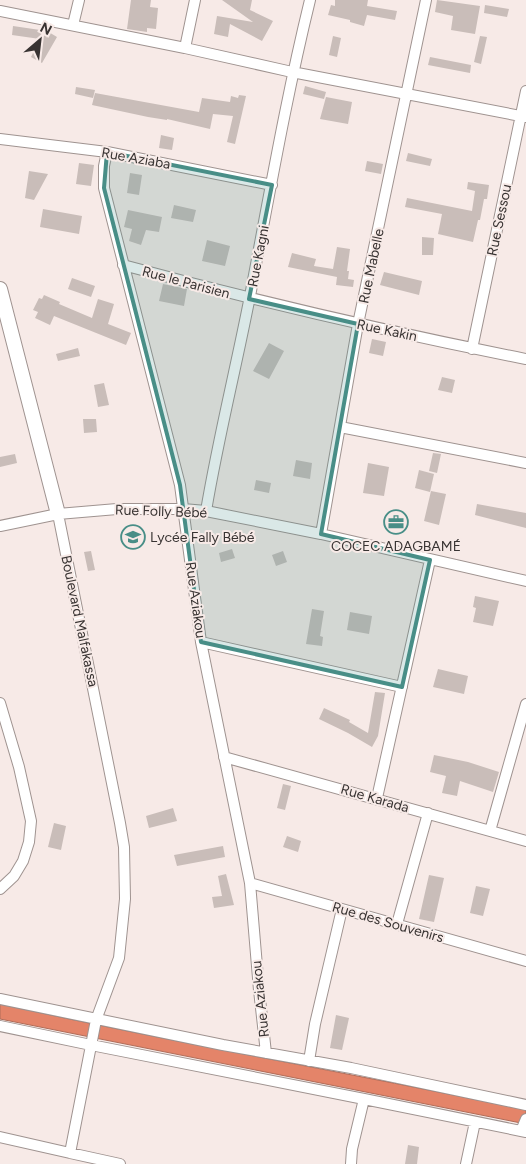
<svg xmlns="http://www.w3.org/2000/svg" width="526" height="1164" viewBox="0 0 526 1164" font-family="Figtree,sans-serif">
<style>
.water{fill:#e48469;stroke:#b06c58}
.building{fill:#c9bdb9}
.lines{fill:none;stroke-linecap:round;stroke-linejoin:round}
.street-casing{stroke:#9f9390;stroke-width:12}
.secondary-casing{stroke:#9f9390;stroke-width:16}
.street{stroke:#fff;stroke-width:10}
.secondary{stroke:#fff;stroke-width:14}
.marked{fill:#488e87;fill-opacity:0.2;stroke:#488e87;stroke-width:4;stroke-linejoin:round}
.labels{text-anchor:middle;stroke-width:4;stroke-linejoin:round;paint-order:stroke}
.street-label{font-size:14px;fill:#383332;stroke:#f7eae7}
.poi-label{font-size:14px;fill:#383332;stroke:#f7eae7;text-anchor:start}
</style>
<rect width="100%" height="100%" fill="#f7eae7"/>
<path class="water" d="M 0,1004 C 175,1043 351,1073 526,1110 L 526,1124 L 0,1019 Z"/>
<path class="building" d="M 131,0 L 151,0 L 150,7 L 158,8 L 156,29 L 147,28 L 147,32 L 127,29 Z
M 222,0 L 252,0 L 250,10 L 273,21 L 262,41 L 230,24 L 228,37 L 214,34 L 217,16 L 253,22 Z
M 335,0 L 368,0 L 367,6 L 397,11 L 395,20 L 367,15 L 364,26 L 350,22 L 350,20 L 328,15 L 331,5 L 335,6 Z
M 437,0 L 480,6 L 475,34 L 451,30 L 453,16 L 435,12 Z
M 485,5 L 509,9 L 507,17 L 484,13 Z
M 13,26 L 47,31 L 57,37 L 42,63 L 31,57 L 40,39 L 12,35 Z
M 333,36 L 341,38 L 337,57 L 329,55 Z
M 480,36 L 487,37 L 481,64 L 474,62 Z
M 430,57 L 471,65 L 470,73 L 428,65 Z
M 305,86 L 326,92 L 324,99 L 303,94 Z
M 76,87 L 95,90 L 93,98 L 75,94 Z
M 95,93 L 199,112 L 202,98 L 230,102 L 231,96 L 238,98 L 239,95 L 246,96 L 235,144 L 227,142 L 233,116 L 213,114 L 210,129 L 167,119 L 167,120 L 148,117 L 92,105 Z
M 326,97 L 352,102 L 348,124 L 320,119 Z
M 161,135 L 174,138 L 172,150 L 159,148 Z
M 408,153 L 432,159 L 430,166 L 406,161 Z
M 367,161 L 383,164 L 381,174 L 365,171 Z
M 79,163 L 94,165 L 91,186 L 76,184 Z
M 29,171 L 48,174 L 34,200 L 25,198 Z
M 130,173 L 142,175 L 139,195 L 127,193 Z
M 468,182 L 489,185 L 487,199 L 484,199 L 480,220 L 478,220 L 473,242 L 438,234 L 442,214 L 405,207 L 407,198 L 472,211 L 475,191 L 467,189 Z
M 174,205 L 196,210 L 193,222 L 171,218 Z
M 43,209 L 82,216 L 79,234 L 40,227 Z
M 128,210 L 162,217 L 159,232 L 146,230 L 141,245 L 129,241 L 132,229 L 124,227 Z
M 422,237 L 434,238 L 433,255 L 422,255 Z
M 207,240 L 230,246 L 225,266 L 202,261 Z
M 337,247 L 350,249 L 347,271 L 349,271 L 348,279 L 354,280 L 353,287 L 336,285 L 337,277 L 288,267 L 292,253 L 316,259 L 314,266 L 333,269 Z
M 384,272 L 422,281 L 419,295 L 380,285 Z
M 72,278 L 95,286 L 91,297 L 68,289 Z
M 163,284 L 187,289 L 184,306 L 159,301 Z
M 44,295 L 60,302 L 59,304 L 92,318 L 98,299 L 114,304 L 108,324 L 131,333 L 126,345 L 54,316 L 50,325 L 35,318 L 38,312 L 33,310 L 39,298 L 42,299 Z
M 372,339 L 386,342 L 383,356 L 369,353 Z
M 269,343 L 284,351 L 269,379 L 253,371 Z
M 78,348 L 80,356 L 58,361 L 56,354 Z
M 442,377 L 455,380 L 452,393 L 438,390 Z
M 104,383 L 109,405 L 98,407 L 94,385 Z
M 83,419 L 96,419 L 97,432 L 84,433 Z
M 433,453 L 441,454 L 437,473 L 429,471 Z
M 15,454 L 17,463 L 0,467 L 0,457 Z
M 296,460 L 312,463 L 310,479 L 293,476 Z
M 368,463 L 389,467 L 384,496 L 363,493 Z
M 419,470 L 434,474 L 430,492 L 415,488 Z
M 256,480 L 271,483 L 269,493 L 254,490 Z
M 431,491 L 446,494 L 439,525 L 424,521 Z
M 477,504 L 526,513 L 526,528 L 475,515 Z
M 232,549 L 235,558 L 221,562 L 219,553 Z
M 91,551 L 95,570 L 88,571 L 84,552 Z
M 283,551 L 287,562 L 276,566 L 272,555 Z
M 475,596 L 499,601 L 493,626 L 473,622 L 476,608 L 473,607 Z
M 312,609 L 324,611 L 320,636 L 323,637 L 322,646 L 306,644 Z
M 350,612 L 372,616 L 369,634 L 347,630 Z
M 438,669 L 468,676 L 464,694 L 433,687 Z
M 375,692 L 385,693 L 378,736 L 372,747 L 348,733 L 319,719 L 324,708 L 350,720 L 349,722 L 368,733 Z
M 434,755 L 468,762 L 499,772 L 493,792 L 460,781 L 457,796 L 442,793 L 446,776 L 430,772 Z
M 283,784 L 291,786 L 285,810 L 277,808 Z
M 173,808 L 177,821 L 149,828 L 146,816 Z
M 54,823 L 66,826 L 61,850 L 48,847 Z
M 287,836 L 301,841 L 298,852 L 283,847 Z
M 223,846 L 225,857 L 177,866 L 174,855 Z
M 226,874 L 234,905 L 214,908 L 212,897 L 222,896 L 218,876 Z
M 429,875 L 444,878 L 434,922 L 419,919 Z
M 476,886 L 490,889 L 483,916 L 470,913 Z
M 336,1015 L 349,1018 L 342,1050 L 330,1048 Z
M 408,1145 L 419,1147 L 417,1164 L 405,1164 Z"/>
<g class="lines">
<g class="street-casing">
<path id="street" d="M 0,11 L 185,48 L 292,72 L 526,117
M 73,25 L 79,0
M 185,48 L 195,0
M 0,139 L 107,152 L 272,185
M 107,152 L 104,166 L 104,188 L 180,485 L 201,642 L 250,883 L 259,990 L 266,1053
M 123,265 C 256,301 390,332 526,359
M 472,349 L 526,91
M 340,427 L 526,463
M 206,511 C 218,439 236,368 250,296 C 269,197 286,98 310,0
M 0,526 L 58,514 L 117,509 L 183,509 L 206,511 L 321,534 L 526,581
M 321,534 L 358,324 L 426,0
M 201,642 L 402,687
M 0,703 L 19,767 L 31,821 L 29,842 L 23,861 L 14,876 L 0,889
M 224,757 L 526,841
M 377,798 L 430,560
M 490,831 L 526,704
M 250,883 L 526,961
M 397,924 L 428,813
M 0,999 L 223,1045 L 351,1068 L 526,1105
M 0,1026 L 91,1045 L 364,1099
M 309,1061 L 315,1024 L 342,909
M 521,1131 L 526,1119
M 0,1137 L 70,1153 L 96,1020 L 119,958 L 125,899 L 124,847 L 120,823 L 58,514
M 70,1153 L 120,1164
M 351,1164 L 352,1149 L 364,1099 L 526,1132
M 466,1164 L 475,1122"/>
</g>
<g class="secondary-casing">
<path id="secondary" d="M 0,289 L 58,514"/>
</g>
<use href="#street" class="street"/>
<use href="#secondary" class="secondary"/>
</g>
<path class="marked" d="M 107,152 L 272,185 L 249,299 L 358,324 L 321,534 L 430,560 L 402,687 L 201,642 L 180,485 L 104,188 Z"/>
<defs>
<g id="office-ring" transform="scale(1.25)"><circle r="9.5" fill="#f7eae7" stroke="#488e87" stroke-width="1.5"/><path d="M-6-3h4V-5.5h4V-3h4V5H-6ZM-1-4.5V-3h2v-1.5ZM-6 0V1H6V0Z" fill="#488e87"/></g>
<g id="school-ring" transform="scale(1.25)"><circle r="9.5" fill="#f7eae7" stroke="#488e87" stroke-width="1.5"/><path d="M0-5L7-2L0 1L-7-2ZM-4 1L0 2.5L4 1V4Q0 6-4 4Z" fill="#488e87"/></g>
</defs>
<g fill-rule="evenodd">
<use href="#office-ring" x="396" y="522"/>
<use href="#school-ring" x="133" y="537"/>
</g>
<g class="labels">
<g class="street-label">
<text transform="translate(136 158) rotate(10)" y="5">Rue Aziaba</text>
<text transform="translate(499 220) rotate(-78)" y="5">Rue Sessou</text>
<text transform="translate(258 256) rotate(-79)" y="5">Rue Kagni</text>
<text transform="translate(371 266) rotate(-78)" y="5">Rue Mabelle</text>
<text transform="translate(186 282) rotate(15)" y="5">Rue le Parisien</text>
<text transform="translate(387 330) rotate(12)" y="5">Rue Kakin</text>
<text transform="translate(161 511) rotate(2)" y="5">Rue Folly Bébé</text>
<text transform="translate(196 600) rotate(82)" y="5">Rue Aziakou</text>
<text transform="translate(80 621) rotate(78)" y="5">Boulevard Malfakassa</text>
<text transform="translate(375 798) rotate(16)" y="5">Rue Karada</text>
<text transform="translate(388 922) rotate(16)" y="5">Rue des Souvenirs</text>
<text transform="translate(260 999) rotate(-96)" y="5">Rue Aziakou</text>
</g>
<g class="poi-label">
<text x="150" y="542">Lycée Fally Bébé</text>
<text x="396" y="551" text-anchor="middle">COCEC ADAGBAMÉ</text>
</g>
</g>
<g transform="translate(40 40) rotate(28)" stroke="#f7eae7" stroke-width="4" paint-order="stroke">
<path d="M0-4L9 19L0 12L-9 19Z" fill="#383332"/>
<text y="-8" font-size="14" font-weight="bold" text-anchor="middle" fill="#383332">N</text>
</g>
</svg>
